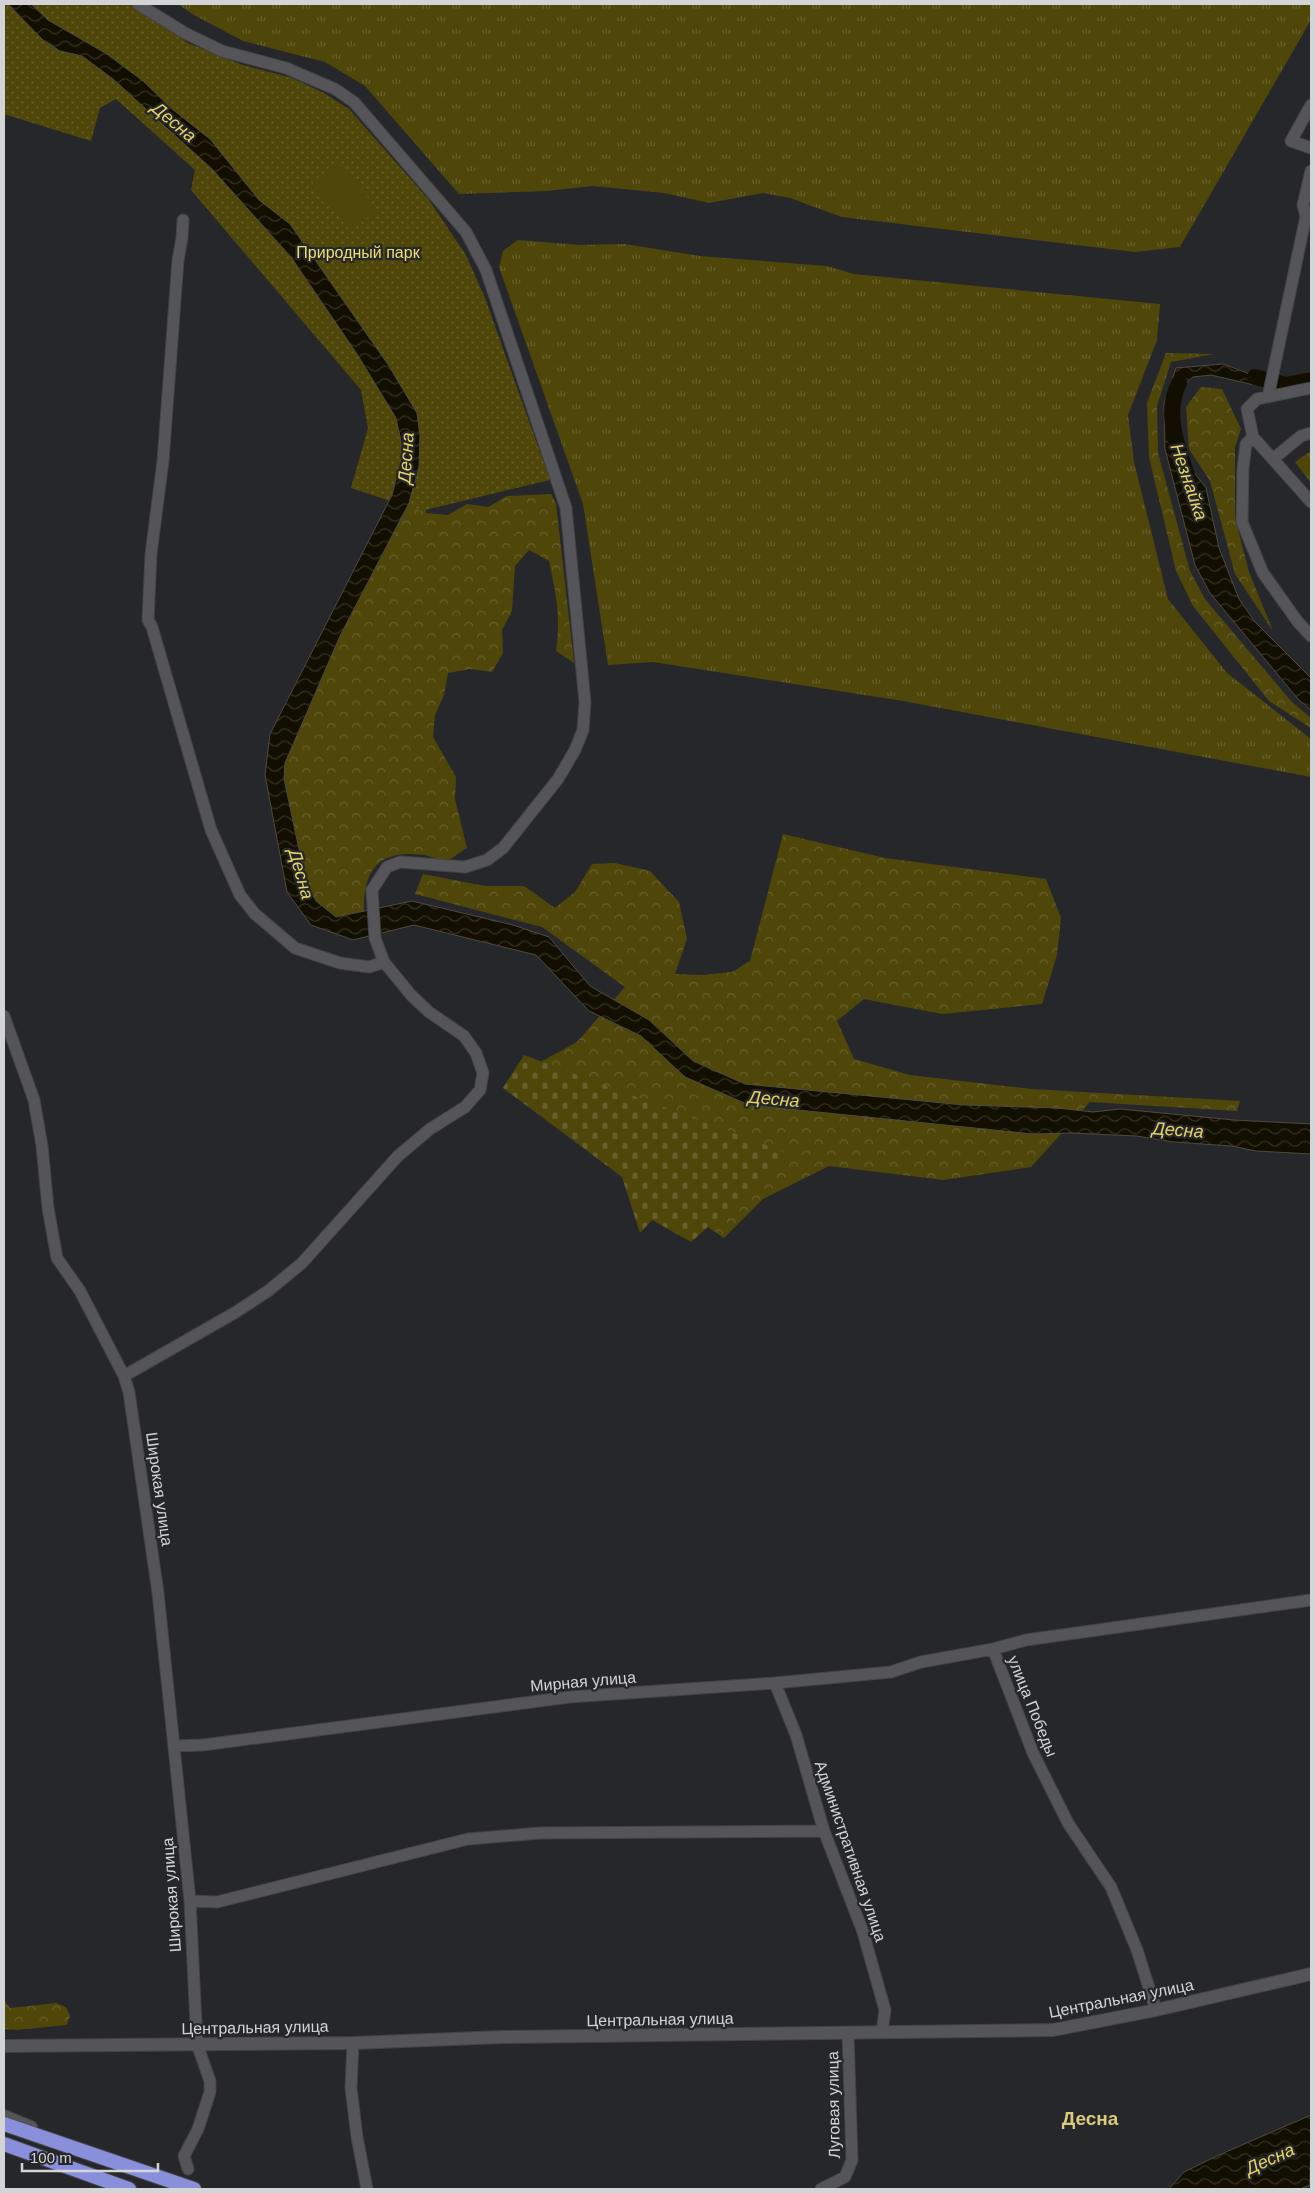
<svg xmlns="http://www.w3.org/2000/svg" width="1315" height="2193" viewBox="0 0 1315 2193" font-family="Arial,sans-serif">
<style>
.grass{fill:url(#grass-tufts)}
.forest{fill:url(#forest-crowns)}
.cemetery{fill:url(#cemetery-stones)}
.park{fill:url(#park-dots)}
.garden{fill:#4f460a}
.water{fill:url(#water-waves);stroke:#4d4a40}
.lines{fill:none;stroke-linecap:round;stroke-linejoin:round}
.river{stroke:#130f00;stroke-width:16}
.minor-casing{stroke:#424346;stroke-width:13}
.tertiary-casing{stroke:#424346;stroke-width:14}
.trunk-casing{stroke:#424346;stroke-width:16}
.minor{stroke:#545459;stroke-width:11}
.tertiary{stroke:#545459;stroke-width:12}
.trunk{stroke:#8a8fdc;stroke-width:14}
.labels{text-anchor:middle;stroke-width:4.5;stroke-linejoin:round;paint-order:stroke}
.park-label{font-size:16px;fill:#f0de72;stroke:#26272b}
.street-label{font-size:16px;fill:#d3d4d6;stroke:#26272b}
.water-label{font-size:18px;font-style:italic;fill:#e6d467;stroke:#26272b}
.quarter-label{font-size:19px;font-weight:bold;fill:#d8cb7d;stroke:#26272b}
</style>
<defs>
<pattern id="grass-tufts" width="24" height="20" patternUnits="userSpaceOnUse" patternTransform="scale(1.25)"><rect width="24" height="20" fill="#4f460a"/><path d="M3 7l-1-3M5 7V3M7 7l1-3M15 17l-1-3M17 17v-4M19 17l1-3" fill="none" stroke="#67602d"/></pattern>
<pattern id="forest-crowns" width="20" height="18" patternUnits="userSpaceOnUse" patternTransform="scale(1.25)"><rect width="20" height="18" fill="#4f460a"/><path d="M2 6a3 3 0 1 1 6 0M12 15a3 3 0 1 1 6 0" fill="none" stroke="#67602d"/></pattern>
<pattern id="cemetery-stones" width="16" height="16" patternUnits="userSpaceOnUse" patternTransform="scale(1.25)"><rect width="16" height="16" fill="#4f460a"/><path d="M2 7V4a2 2 0 0 1 4 0v3zM10 15v-3a2 2 0 0 1 4 0v3z" fill="#67602d"/></pattern>
<pattern id="park-dots" width="8" height="8" patternUnits="userSpaceOnUse" patternTransform="scale(1.25)"><rect width="8" height="8" fill="#4f460a"/><path d="M2 2h.1M6 6h.1" fill="none" stroke="#67602d" stroke-width="1.8" stroke-linecap="round"/></pattern>
<pattern id="water-waves" width="16" height="10" patternUnits="userSpaceOnUse" patternTransform="scale(1.25)"><rect width="16" height="10" fill="#130f00"/><path d="M0 5q4-4 8 0t8 0" fill="none" stroke="#343124"/></pattern>
</defs>
<rect width="100%" height="100%" fill="#26272b"/>
<path class="grass" d="M 178,4 L 1311,4 L 1311,20 L 1180,247 L 1135,252 L 842,217 L 790,198 L 763,193 L 709,203 L 664,193 L 593,186 L 546,191 L 459,194 L 365,86 L 325,62 L 243,41 L 194,15 Z
M 518,240 L 580,245 L 624,244 L 700,256 L 827,266 L 854,274 L 1160,304 L 1157,340 L 1128,415 L 1134,462 L 1168,599 L 1227,673 L 1311,739 L 1311,777 L 903,701 L 653,662 L 608,665 L 583,504 L 499,267 L 503,251 Z"/>
<path class="forest" d="M 1166,353 L 1214,354 L 1171,362 L 1157,406 L 1158,453 L 1190,571 L 1205,599 L 1291,701 L 1311,718 L 1311,728 L 1269,701 L 1193,606 L 1176,571 L 1149,457 L 1147,403 Z
M 1201,387 L 1222,389 L 1241,429 L 1235,447 L 1235,518 L 1249,572 L 1273,631 L 1235,574 L 1210,481 L 1189,449 L 1186,407 Z
M 1311,451 L 1311,483 L 1295,462 Z
M 426,491 L 426,513 L 448,515 L 467,504 L 488,507 L 507,496 L 551,494 L 556,503 L 574,663 L 556,651 C 561,618 556,594 549,561 L 529,550 L 515,566 L 512,611 L 502,630 L 503,653 L 492,672 L 470,669 L 448,673 L 444,695 L 435,715 L 433,737 L 456,777 L 455,799 L 467,848 C 461,851 453,859 447,860 C 440,861 431,856 424,855 C 380,849 363,868 364,911 L 336,917 L 316,901 L 306,882 L 284,779 L 285,763 L 340,636 L 409,503 Z
M 783,834 L 885,858 L 1046,879 L 1061,918 L 1057,955 L 1042,1004 L 942,1014 L 864,999 L 837,1021 L 854,1059 L 910,1075 L 1032,1089 L 1240,1101 L 1237,1111 L 1090,1102 L 1031,1167 L 943,1180 L 829,1166 L 763,1199 L 724,1238 L 649,1187 L 524,1071 L 577,1042 L 625,987 L 542,927 L 415,894 L 423,874 L 485,886 L 524,886 L 555,908 L 575,892 L 592,864 L 615,863 L 650,871 L 679,902 L 687,939 L 675,974 L 703,975 L 732,972 L 750,961 Z
M 4,1993 L 5,2001 L 10,2008 L 56,2003 L 66,2007 L 70,2016 L 67,2025 L 17,2030 L 4,2029 Z"/>
<path class="cemetery" d="M 524,1055 L 790,1154 L 691,1242 L 652,1220 L 640,1233 L 622,1177 L 503,1088 Z"/>
<path class="park" d="M 4,4 L 129,4 L 188,43 L 243,65 L 292,78 L 324,93 L 349,109 L 429,200 L 466,255 L 485,298 L 550,480 L 421,511 L 351,488 L 368,428 L 361,390 L 191,190 L 195,170 L 116,99 L 100,108 L 91,141 L 4,114 Z"/>
<path class="garden" d="M 340,161 L 377,210 L 350,231 L 312,182 Z"/>
<path class="water" d="M 8,4 L 31,4 L 48,20 L 107,54 L 143,81 L 172,109 L 210,139 L 259,200 L 290,224 L 389,366 L 417,413 L 420,436 L 419,467 L 409,503 L 340,636 L 285,763 L 284,779 L 306,882 L 316,901 L 336,917 L 412,901 L 513,925 L 549,937 L 590,986 L 649,1020 L 693,1061 L 745,1084 L 964,1105 L 1057,1108 L 1093,1112 L 1120,1109 L 1234,1120 L 1311,1124 L 1311,1154 L 1256,1151 L 1231,1146 L 1174,1142 L 1137,1136 L 1071,1133 L 1033,1134 L 749,1105 L 685,1077 L 641,1036 L 589,1011 L 536,955 L 414,925 L 353,940 L 311,925 L 287,892 L 265,775 L 270,734 L 392,495 L 403,451 L 396,418 L 357,354 L 291,257 L 212,169 L 113,79 L 82,56 L 60,51 L 43,40 Z
M 1223,364 L 1277,384 L 1294,381 L 1311,371 L 1311,385 L 1280,391 L 1211,375 L 1193,377 L 1175,393 L 1171,429 L 1179,453 L 1206,488 L 1219,548 L 1239,599 L 1255,622 L 1311,678 L 1311,710 L 1298,699 L 1210,593 L 1195,565 L 1165,449 L 1164,404 L 1176,368 Z
M 1311,2115 L 1310,2185 L 1300,2189 L 1169,2189 L 1184,2172 L 1219,2155 Z"/>
<g class="lines">
<path class="river" d="M 1255,377 L 1286,385 L 1311,380
M 1179,383 C 1164,413 1177,446 1187,475"/>
<g class="minor-casing">
<path id="minor" d="M 138,4 L 185,33 L 222,51 L 286,68 L 335,89 L 354,102 L 466,232 L 486,270 L 566,508 L 585,702 L 583,730 L 575,750 L 558,779 L 503,848 L 487,860 L 465,867 L 400,862 L 387,867 L 372,890 L 375,938 L 384,962 L 411,995 L 429,1012 L 464,1036 L 476,1053 L 483,1073 L 480,1090 L 465,1107 L 430,1129 L 398,1156 L 302,1263 L 268,1291 L 236,1312 L 124,1376 L 129,1392 L 158,1593 L 190,1901 L 197,2044 L 210,2081 L 210,2092 L 198,2129 L 184,2156 L 188,2169
M 1311,105 L 1291,141 L 1311,148
M 183,220 L 182,238 L 178,260 L 163,461 L 151,554 L 148,620 L 152,627 L 211,830 L 240,895 L 255,914 L 295,948 L 340,963 L 369,967 L 384,962
M 1311,388 L 1257,399 L 1247,409 L 1253,437 L 1311,502
M 1268,397 L 1306,216 L 1303,205 L 1311,171
M 1253,437 L 1246,444 L 1243,468 L 1242,522 L 1263,573 L 1298,622 L 1311,636
M 1273,459 L 1301,436 L 1311,433
M 4,1016 L 34,1100 L 42,1146 L 48,1208 L 57,1258 L 80,1291 L 124,1376
M 993,1649 L 1033,1753 L 1068,1823 L 1111,1887 L 1137,1950 L 1156,2010
M 775,1683 L 796,1735 L 824,1831 L 863,1932 L 885,2010 L 882,2032
M 174,1746 L 203,1745 L 570,1697 L 775,1683 L 891,1672 L 921,1662 L 993,1649 L 1026,1640 L 1311,1600
M 190,1901 L 217,1902 L 468,1839 L 540,1833 L 824,1831
M 353,2043 L 351,2088 L 357,2137 L 367,2189
M 821,2189 L 845,2177 L 852,2160 L 848,2034"/>
</g>
<g class="tertiary-casing">
<path id="tertiary" d="M 4,2046 L 353,2043 L 503,2037 L 1053,2030 L 1156,2010 L 1311,1974
M 4,2116 L 31,2127"/>
</g>
<g class="trunk-casing">
<path id="trunk" d="M 4,2124 L 194,2189
M 4,2144 L 129,2189"/>
</g>
<use href="#minor" class="minor"/>
<use href="#tertiary" class="tertiary"/>
<use href="#trunk" class="trunk"/>
</g>
<g class="labels">
<g class="park-label">
<text x="358" y="258">Природный парк</text>
</g>
<g class="street-label">
<text transform="translate(160 1489) rotate(82)" y="6">Широкая улица</text>
<text transform="translate(583 1681) rotate(-5)" y="6">Мирная улица</text>
<text transform="translate(1033 1706) rotate(68)" y="6">улица Победы</text>
<text transform="translate(851 1851) rotate(71)" y="6">Административная улица</text>
<text transform="translate(171 1895) rotate(-94)" y="6">Широкая улица</text>
<text transform="translate(1121 1998) rotate(-11)" y="6">Центральная улица</text>
<text transform="translate(660 2019) rotate(-1)" y="6">Центральная улица</text>
<text transform="translate(255 2027) rotate(-1)" y="6">Центральная улица</text>
<text transform="translate(833 2105) rotate(-91)" y="6">Луговая улица</text>
</g>
<g class="water-label">
<text transform="translate(174 122) rotate(40)" y="6">Десна</text>
<text transform="translate(406 458) rotate(-86)" y="6">Десна</text>
<text transform="translate(1189 482) rotate(71)" y="6">Незнайка</text>
<text transform="translate(301 874) rotate(74)" y="6">Десна</text>
<text transform="translate(774 1099) rotate(5)" y="6">Десна</text>
<text transform="translate(1178 1130) rotate(4)" y="6">Десна</text>
<text transform="translate(1270 2159) rotate(-24)" y="6">Десна</text>
</g>
<g class="quarter-label">
<text x="1090" y="2125">Десна</text>
</g>
</g>
<rect width="1315" height="2193" fill="none" stroke="#d3d4d6" stroke-width="10"/>
<path d="M22 2163v8h136v-8" fill="none" stroke="#d3d4d6" stroke-width="2.5"/>
<text x="30" y="2163" font-size="15" fill="#d3d4d6" stroke="#26272b" stroke-width="4" paint-order="stroke">100 m</text>
</svg>
